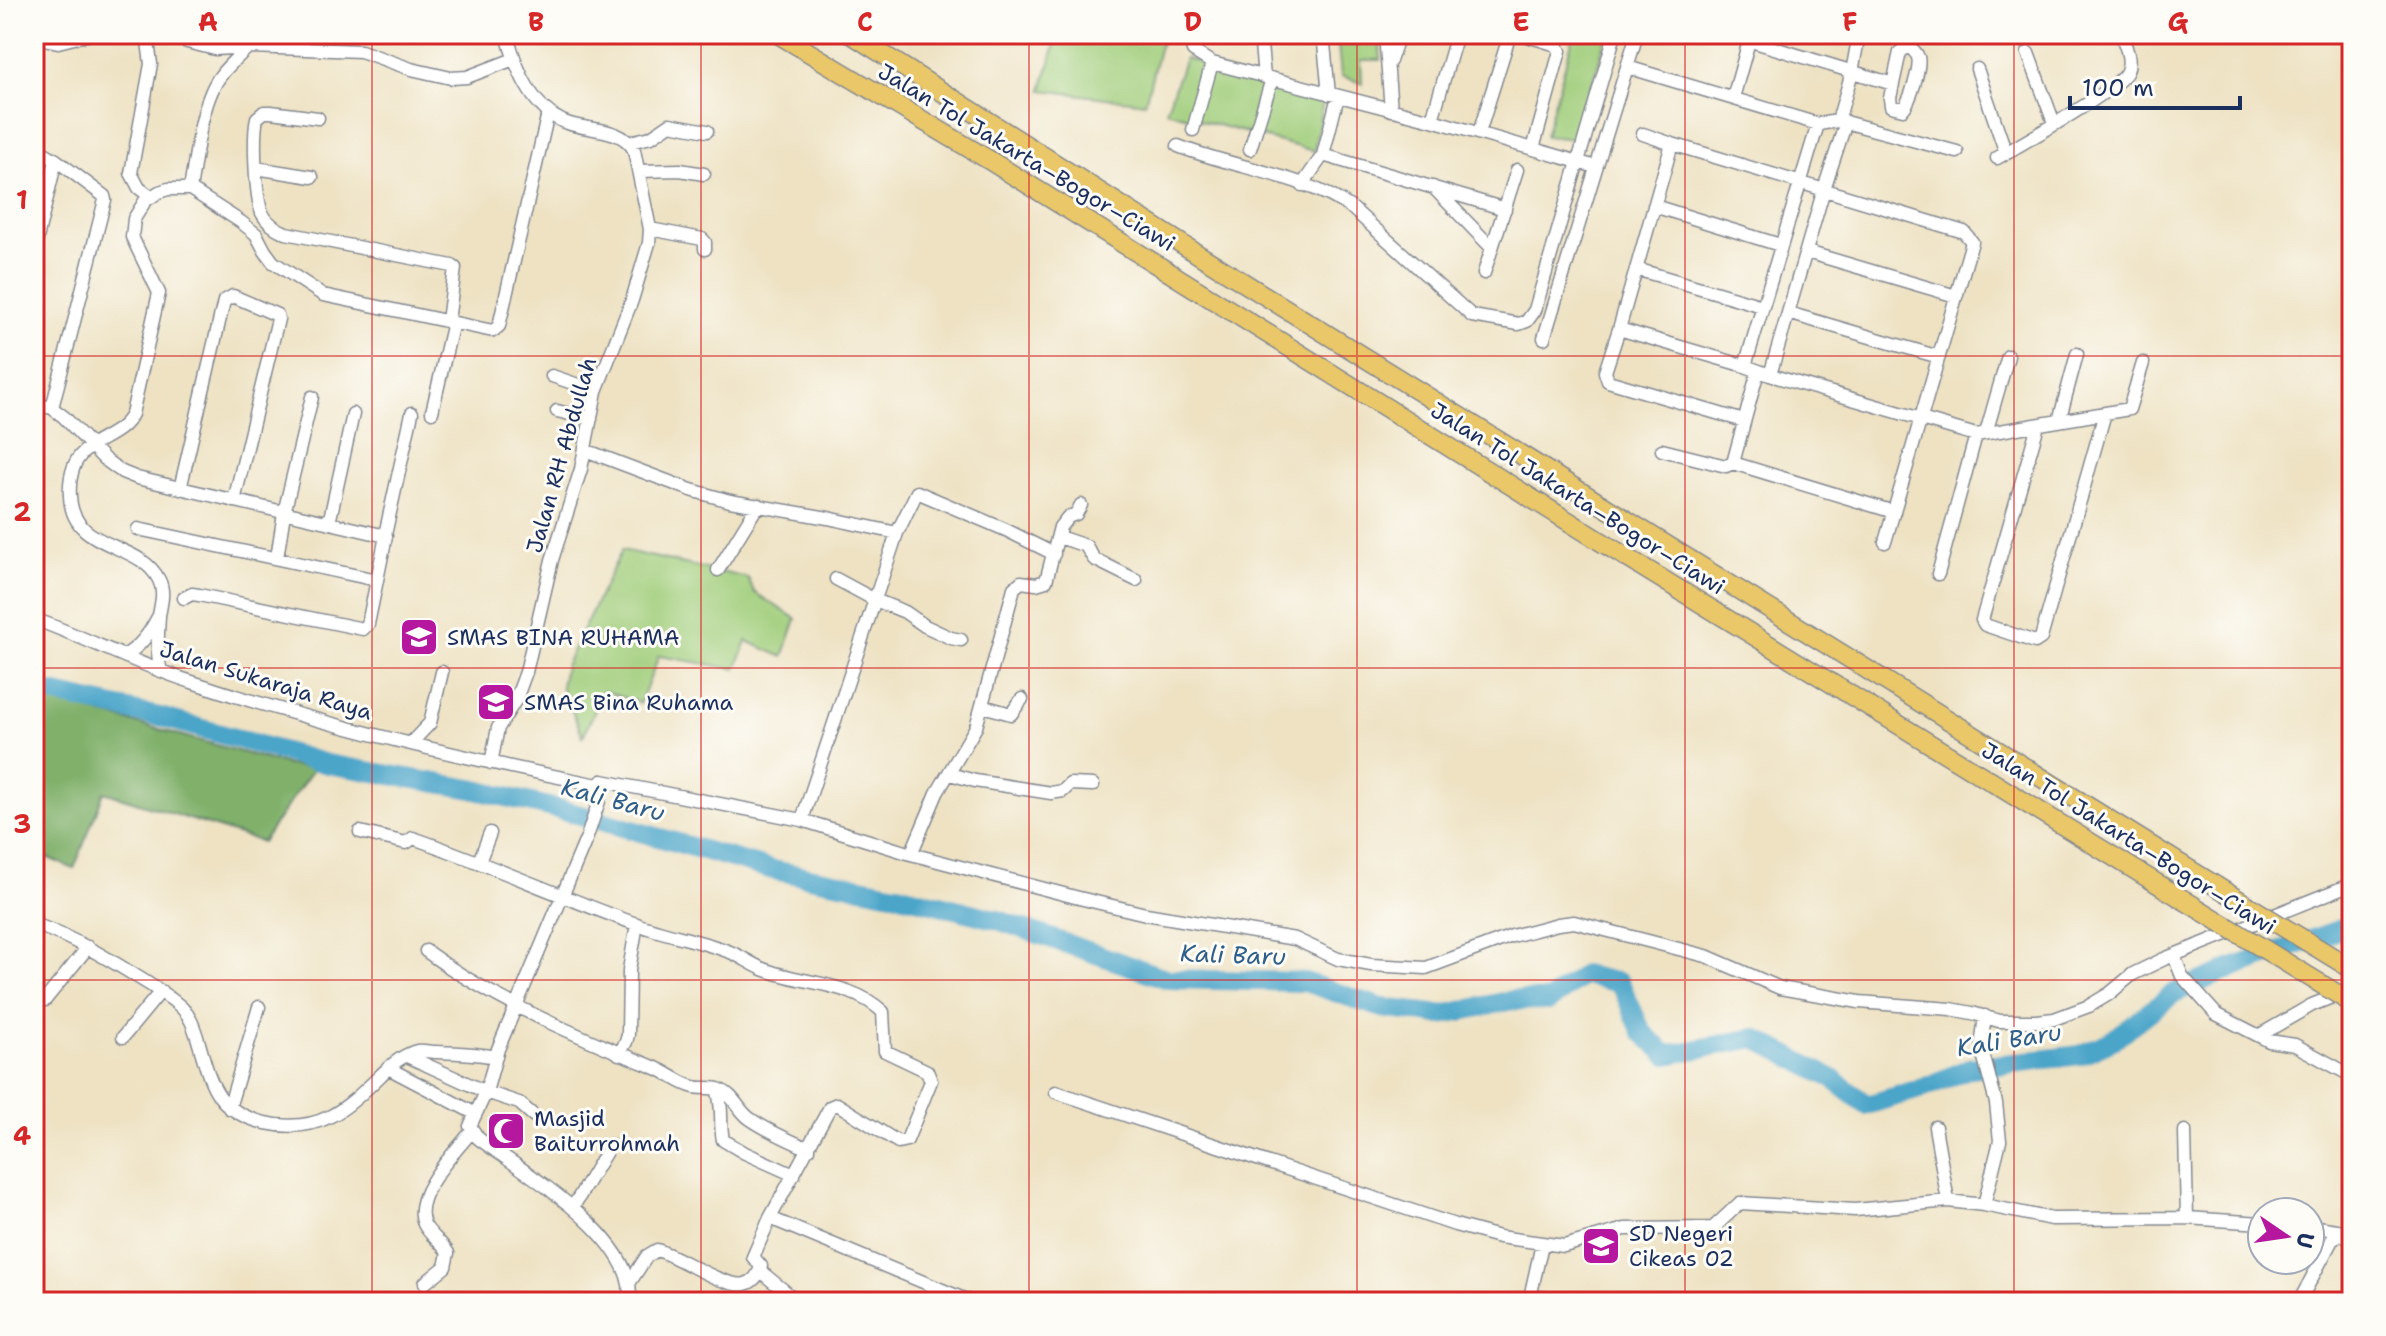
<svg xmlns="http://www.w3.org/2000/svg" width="2386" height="1336" viewBox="0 0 2386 1336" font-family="'Shantell Sans',sans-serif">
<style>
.green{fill:#a0cd7a;stroke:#5e7e6c;stroke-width:2}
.forest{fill:#80b06a;stroke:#4e7064;stroke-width:2}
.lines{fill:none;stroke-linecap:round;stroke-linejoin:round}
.river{stroke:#4ca5c9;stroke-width:20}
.minor-casing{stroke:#848890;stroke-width:15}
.highway-casing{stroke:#848890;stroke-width:21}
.minor{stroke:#fff;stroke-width:12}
.highway{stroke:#eac769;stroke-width:18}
.highway-bridge-casing{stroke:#848890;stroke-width:21;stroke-linecap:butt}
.highway-bridge{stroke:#eac769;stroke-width:18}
.grid{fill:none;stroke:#d62828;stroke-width:2;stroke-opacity:0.55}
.labels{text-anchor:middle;stroke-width:6;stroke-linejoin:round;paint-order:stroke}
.street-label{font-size:22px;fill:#1b2f5e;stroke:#fdfcf7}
.poi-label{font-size:22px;fill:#1b2f5e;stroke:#fdfcf7;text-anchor:start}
.water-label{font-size:24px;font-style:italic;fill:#2f5e89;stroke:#fdfcf7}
.neatline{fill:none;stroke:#d62828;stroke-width:3}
.grid-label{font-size:26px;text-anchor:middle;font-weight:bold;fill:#d62828}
</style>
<rect width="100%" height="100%" fill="#fdfcf7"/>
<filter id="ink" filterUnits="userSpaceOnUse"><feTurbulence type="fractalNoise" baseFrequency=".0125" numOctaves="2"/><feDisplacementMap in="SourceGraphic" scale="16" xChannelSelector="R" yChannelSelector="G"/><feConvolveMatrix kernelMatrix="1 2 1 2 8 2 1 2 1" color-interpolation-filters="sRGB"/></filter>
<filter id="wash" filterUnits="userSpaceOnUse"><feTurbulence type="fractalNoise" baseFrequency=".006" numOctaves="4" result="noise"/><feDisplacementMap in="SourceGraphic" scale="32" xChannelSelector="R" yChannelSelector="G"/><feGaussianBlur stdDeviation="1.8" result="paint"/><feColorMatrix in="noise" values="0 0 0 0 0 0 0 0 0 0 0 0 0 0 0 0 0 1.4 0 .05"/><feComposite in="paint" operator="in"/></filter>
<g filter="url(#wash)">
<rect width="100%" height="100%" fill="#eee2c3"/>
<path class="green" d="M 1058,34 L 1163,34 L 1145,103 L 1042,90 Z
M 1337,34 L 1379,34 L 1381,60 L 1361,60 L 1362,83 L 1341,76 Z
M 1574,34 L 1608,34 L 1574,139 L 1545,136 Z
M 1185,58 L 1323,100 L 1314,151 L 1166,111 Z
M 622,550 L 748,578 L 754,592 L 796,619 L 783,657 L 747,641 L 736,669 L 659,656 L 640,703 L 604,691 L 583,736 L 561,686 L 565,666 Z"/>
<path class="forest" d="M 34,695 L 288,765 L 314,768 L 262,842 L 104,792 L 74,869 L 34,852 Z"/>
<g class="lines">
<path class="river" d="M 34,689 L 164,718 L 327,764 L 472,789 L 566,811 L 773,870 L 897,894 L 998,920 L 1168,979 L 1305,982 L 1382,1008 L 1442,1015 L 1513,1000 L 1549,1001 L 1584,975 L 1620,983 L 1642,1032 L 1667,1055 L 1755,1038 L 1833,1079 L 1867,1105 L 1926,1087 L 1970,1068 L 2080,1055 L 2113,1040 L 2174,993 L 2228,970 L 2352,925"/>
</g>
</g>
<g filter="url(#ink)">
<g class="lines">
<g class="minor-casing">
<path id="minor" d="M 147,34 L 151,64 L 131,173 L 139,188 L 151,197
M 175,34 L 187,42 L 215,49 L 250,47 L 361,51 L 411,69 L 451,78 L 467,77 L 514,59
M 1189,34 L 1193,51 L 1212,63 L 1432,120 L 1596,167
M 1260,34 L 1264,77
M 1323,34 L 1329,94
M 1385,34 L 1391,110
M 1521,34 L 1557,45 L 1560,51 L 1533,149
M 1637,34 L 1627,67 L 1818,124 L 1838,121 L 1852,72 L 1859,34
M 1728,34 L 1893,84 L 1900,52 L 1909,46 L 1918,34
M 34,37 L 58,42 L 90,34
M 2028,53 L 2054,123
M 1390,61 L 1399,34
M 1977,69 L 2006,153
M 1893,84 L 1890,98 L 1891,106 L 1903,109 C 1910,102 1921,67 1918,57 C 1916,52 1912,49 1909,46
M 1733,98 L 1751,34
M 318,118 L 271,112 L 264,112 L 257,118 C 253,136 255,195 262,213 C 267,223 276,229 286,233 L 452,266 L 455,268 L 448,321
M 1432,120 L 1457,34
M 1841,121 L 1957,152
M 1818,124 L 1745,366 L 1770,375 L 1824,189 L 1846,122
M 1193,130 L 1212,63
M 1479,133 L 1510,34
M 1643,134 L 1672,144
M 630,142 L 651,137 L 670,124 L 707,131
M 1178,146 C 1233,168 1305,175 1353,209 L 1472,316 L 1519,324 L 1527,321 L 1535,310 L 1615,34
M 34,147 L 56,160 L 104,196 L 105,200 L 52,408
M 1250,149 L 1272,79
M 1323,155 L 1505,209
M 1997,158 C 2019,145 2120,89 2127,71 C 2132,59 2125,45 2121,34
M 256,168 L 312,177
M 639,171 L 680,170 L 704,174
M 1302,185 L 1323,155 L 1338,96
M 1433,187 L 1492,248
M 190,189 C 196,157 201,100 221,75 C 232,60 248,50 259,34
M 1654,206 L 1780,245
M 650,229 L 702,239 L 705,242 L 705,249
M 34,251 L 56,160
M 1807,252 L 1956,296
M 1636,269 L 1762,306
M 1484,273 L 1517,170
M 1788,313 L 1939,357
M 1619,329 L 1605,372 L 1608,381 L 1744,421
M 1544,338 L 1627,67
M 1745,366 L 1619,329 L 1672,144 L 1964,232 L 1972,242 L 1885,542
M 1770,375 L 1976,435 L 2129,409 L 2143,363
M 552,376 L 596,391
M 34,404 L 52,408 L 64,417 L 104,459 L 122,472 L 137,478 L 386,536 L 368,624 L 363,629 L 199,595 L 192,594 L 184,598
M 557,411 L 591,419
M 432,412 L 453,322
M 2059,421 L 2077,354
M 2038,425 L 1982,620 L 1985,625 L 2035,642 L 2041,638 L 2105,413
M 1986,433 L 2008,356
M 585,450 L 691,490 L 730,501 L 828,518 L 897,533
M 1662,450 L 1726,466 L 1733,463 L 1894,512
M 1733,463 L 1758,371
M 180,489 L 224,301 L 233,296 L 277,315 L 278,319 L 234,501
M 329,523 L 353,414
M 138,529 L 377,580
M 385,535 L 412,413
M 1059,537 L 1086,546 L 1094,559 L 1136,580
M 277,558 L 284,513 L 312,397
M 718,570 L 758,505
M 1938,574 L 1976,435
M 836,579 L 875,600 L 905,612 L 925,626 L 951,638 L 961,640
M 34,619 C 87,638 138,665 192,682 C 324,726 462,758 598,785 L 602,781 L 802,820 L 911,854 L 1079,898 L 1146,914 L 1295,939 L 1338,959 L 1371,965 L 1426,968 L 1512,936 L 1558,924 L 1574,922 L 1706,956 L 1780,988 L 1859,1002 L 1951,1009 L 1972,1013 L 1999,1021 L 2037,1021 L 2054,1019 L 2089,1006 L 2109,994 L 2133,974 L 2164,959 L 2352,884
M 124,656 C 141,646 149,634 158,617
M 161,671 C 156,653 158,634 159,616 C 161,603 165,592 159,580 C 140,540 72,552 70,496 C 69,485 71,470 77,460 C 90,439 121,437 132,414 L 159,293 L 132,237 L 134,219 L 145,201 L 159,192 L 168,189 L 190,189 L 241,222 L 256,234 L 265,251 L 273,262 L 323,295 L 493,331 L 499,326 L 548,113
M 983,706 L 1011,714 L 1022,699
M 411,743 L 430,723 L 442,672
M 491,763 L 498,728 L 516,699 L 526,672 L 552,560 L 581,469 L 596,391 L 632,300 L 649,243 L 650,229 L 634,150 C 621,125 584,132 562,121 C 530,106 515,66 507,34
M 950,774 L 975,781 L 1051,793 L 1063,791 L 1070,784 L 1093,785
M 602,781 L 599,801 L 587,837 L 498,1049 L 486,1092 L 470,1126 L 478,1138 C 520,1170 641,1240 629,1302
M 802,820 L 897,533 L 917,492 L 1006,530 L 1054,554
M 360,832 L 406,843 L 413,838 C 488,864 561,897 636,924 C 667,935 699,940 730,952 C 741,956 751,964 763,969 C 801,984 852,982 883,1012 L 885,1051 L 927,1071 L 931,1081 L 907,1140 L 898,1142 L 837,1104 L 830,1107 L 770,1218 L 971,1302
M 911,854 L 937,793 L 976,727 L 1014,588 L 1021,582 L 1036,584 L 1046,581 L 1060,527 L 1068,517 L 1076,514 L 1081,505
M 479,862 L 490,833
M 34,924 C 77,939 114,962 152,986 C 162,993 173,999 182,1008 C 191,1017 194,1028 198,1040 C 211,1084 215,1111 265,1123 C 320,1135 346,1109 382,1074 C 391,1065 405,1054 417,1051 C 423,1050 430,1052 436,1052 C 456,1053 476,1053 496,1057
M 426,951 C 494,1001 577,1036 656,1068 C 668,1073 681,1084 694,1087 C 702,1089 711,1087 718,1089 C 735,1095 737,1109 749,1118 C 767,1131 789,1140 809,1149
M 2174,956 L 2182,976 L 2216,1014 L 2269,1041 L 2295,1045 L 2352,1076
M 45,1000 L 88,947
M 2260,1035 L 2312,1005 L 2352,989
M 123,1037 L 161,991
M 619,1054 L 626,1042 L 628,1035 L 629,970 L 637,924
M 407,1056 L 486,1092 L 519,1103 L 534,1116
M 388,1068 L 474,1113
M 717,1089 C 724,1109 719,1122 723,1140 L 745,1153 L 794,1175
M 1056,1092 L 1455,1225 L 1499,1237 L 1564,1246 L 1625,1229 L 1713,1228 L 1740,1203 L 1855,1210 L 1948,1201 L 1984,1205 L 2052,1219 L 2187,1218 L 2262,1223
M 229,1108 L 259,1007
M 1935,1127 L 1948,1201
M 2185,1131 L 2187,1218
M 1984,1205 L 2000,1141 L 1996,1103 L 1983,1054 L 1982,1039 L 1985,1016
M 573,1207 L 610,1145
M 2310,1226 L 2344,1231 L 2352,1245
M 760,1271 L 798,1302
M 630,1282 L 647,1256 L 657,1250 C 678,1256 726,1289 745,1284 C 754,1282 759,1274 761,1266 L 753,1257 L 770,1218
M 425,1283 L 445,1267 L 448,1253 C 442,1242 430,1236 424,1224 C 411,1195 455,1152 472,1131
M 1531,1295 L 1565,1302
M 1529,1302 L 1542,1244
M 2299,1302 L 2332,1240 L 2352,1226"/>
</g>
<g class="highway-casing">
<path id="highway" d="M 778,34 L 989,160 L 1600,541 L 2184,900
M 851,34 L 1196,253 L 2216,886"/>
</g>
<use href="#minor" class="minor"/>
<use href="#highway" class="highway"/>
<g class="highway-bridge-casing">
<path id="highway-bridge" d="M 2216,886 L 2352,969
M 2184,900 L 2352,1003"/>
</g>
<use href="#highway-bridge" class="highway-bridge"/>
</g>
</g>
<path class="grid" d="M 372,34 L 372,1302M 701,34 L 701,1302M 1029,34 L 1029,1302M 1357,34 L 1357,1302M 1685,34 L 1685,1302M 2014,34 L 2014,1302M 34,356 L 2352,356M 34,668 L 2352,668M 34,980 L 2352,980"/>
<defs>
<g id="university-square" transform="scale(2)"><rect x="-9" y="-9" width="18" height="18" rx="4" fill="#b5179e" stroke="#fdfcf7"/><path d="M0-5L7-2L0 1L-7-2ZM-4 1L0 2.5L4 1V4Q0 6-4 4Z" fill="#fff"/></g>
<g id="school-square" transform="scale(2)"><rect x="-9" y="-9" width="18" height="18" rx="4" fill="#b5179e" stroke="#fdfcf7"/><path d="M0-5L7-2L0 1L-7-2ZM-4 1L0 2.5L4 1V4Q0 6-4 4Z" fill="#fff"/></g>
<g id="mosque-square" transform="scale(2)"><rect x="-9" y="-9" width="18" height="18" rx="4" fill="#b5179e" stroke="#fdfcf7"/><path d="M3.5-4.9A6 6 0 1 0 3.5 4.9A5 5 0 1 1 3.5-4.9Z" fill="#fff"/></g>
</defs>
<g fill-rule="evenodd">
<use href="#university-square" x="419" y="637"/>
<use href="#school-square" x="496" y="702"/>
<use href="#mosque-square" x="506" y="1131"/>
<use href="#school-square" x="1601" y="1246"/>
</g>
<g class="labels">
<g class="street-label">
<text transform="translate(1027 157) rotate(31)" y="8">Jalan Tol Jakarta–Bogor–Ciawi</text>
<text transform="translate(561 455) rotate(-74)" y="8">Jalan RH Abdullah</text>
<text transform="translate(1578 498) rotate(32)" y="8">Jalan Tol Jakarta–Bogor–Ciawi</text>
<text transform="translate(266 680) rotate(17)" y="8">Jalan Sukaraja Raya</text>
<text transform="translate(2129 838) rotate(32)" y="8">Jalan Tol Jakarta–Bogor–Ciawi</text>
</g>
<g class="poi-label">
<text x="447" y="645">SMAS BINA RUHAMA</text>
<text x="524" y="710">SMAS Bina Ruhama</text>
<text x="534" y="1126">Masjid<tspan x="534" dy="25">Baiturrohmah</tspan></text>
<text x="1629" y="1241">SD Negeri<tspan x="1629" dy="25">Cikeas 02</tspan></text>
</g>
<g class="water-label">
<text transform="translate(613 800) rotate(15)" y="8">Kali Baru</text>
<text transform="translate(1233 955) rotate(2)" y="8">Kali Baru</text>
<text transform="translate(2009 1040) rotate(-9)" y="8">Kali Baru</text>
</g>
</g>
<rect width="2386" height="1336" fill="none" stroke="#fdfcf7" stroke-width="88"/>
<g transform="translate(2286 1236) rotate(103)"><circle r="38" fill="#fdfcf7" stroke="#a3aaba" stroke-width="2"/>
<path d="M0-6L14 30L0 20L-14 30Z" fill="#b5179e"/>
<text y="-12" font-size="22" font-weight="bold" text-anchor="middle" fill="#1b2f5e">U</text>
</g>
<path d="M2070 96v12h170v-12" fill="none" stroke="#1b2f5e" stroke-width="4"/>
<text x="2082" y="96" font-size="24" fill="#1b2f5e" stroke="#fdfcf7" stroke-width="6" paint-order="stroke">100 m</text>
<rect x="44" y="44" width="2298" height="1248" class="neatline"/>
<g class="grid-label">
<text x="208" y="31">A</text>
<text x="536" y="31">B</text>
<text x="865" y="31">C</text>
<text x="1193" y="31">D</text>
<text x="1521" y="31">E</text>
<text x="1850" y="31">F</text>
<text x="2178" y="31">G</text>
<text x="22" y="209">1</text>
<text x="22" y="521">2</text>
<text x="22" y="833">3</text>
<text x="22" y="1145">4</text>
</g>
</svg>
